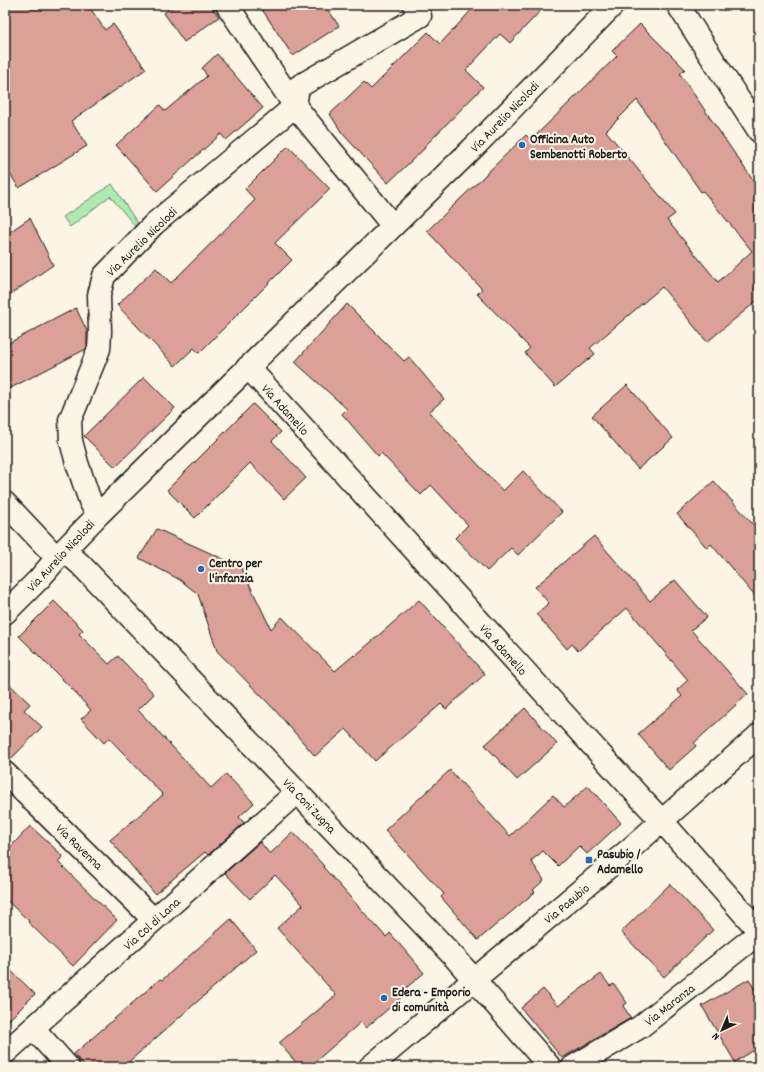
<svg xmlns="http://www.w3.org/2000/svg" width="764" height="1072" viewBox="0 0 764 1072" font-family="Dekko,sans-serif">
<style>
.green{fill:#aeebb1;stroke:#658466}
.building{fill:#dba199;stroke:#1c1c1c;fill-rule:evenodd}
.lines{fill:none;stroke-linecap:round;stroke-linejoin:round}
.minor-casing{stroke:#1c1c1c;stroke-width:25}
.minor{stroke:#fcf5e5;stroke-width:22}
.poi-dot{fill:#1f6fb2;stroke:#fcf5e5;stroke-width:1.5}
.labels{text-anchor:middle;stroke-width:4;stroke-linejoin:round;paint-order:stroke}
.street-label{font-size:13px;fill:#1c1c1c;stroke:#fcf5e5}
.poi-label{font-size:13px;font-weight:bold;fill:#1c1c1c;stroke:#fcf5e5;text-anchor:start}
</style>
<rect width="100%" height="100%" fill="#fcf5e5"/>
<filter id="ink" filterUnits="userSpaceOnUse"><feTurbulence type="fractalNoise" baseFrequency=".025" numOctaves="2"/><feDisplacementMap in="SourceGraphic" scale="8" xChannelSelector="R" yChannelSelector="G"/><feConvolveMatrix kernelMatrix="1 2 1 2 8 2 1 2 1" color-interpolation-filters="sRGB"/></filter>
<g filter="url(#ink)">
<path class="green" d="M 112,184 L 138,224 L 135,226 L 110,196 L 70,227 L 63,217 Z"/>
<path class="building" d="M 5,5 L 88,5 L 105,30 L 113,24 L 146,69 L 71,121 L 87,146 L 19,188 L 5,166 Z
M 176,5 L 210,5 L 219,17 L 184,42 L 164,13 Z
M 259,5 L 325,5 L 339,26 L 293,56 Z
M 476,5 L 546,5 L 510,43 L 500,34 L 466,70 L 483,87 L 424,147 L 425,148 L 388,183 L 342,133 L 330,114 L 364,82 L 371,89 L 428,32 L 440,44 Z
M 640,24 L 685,69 L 680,74 L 759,189 L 759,299 L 707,342 L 662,287 L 590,348 L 595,354 L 555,387 L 525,353 L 530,348 L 477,294 L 482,289 L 427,231 L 481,179 L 526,135 L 531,140 L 617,56 L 612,51 ZM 637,100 L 701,192 L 703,191 L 752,251 L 718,282 L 667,220 L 675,214 L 606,131 Z
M 217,54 L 263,108 L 226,140 L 221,134 L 157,191 L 116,145 L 160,105 L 165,111 L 207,76 L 202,68 Z
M 288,146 L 330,189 L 275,243 L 292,260 L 199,353 L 194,348 L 175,366 L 117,305 L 156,268 L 171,283 L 255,200 L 245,189 Z
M 30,218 L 53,265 L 5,298 L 5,235 Z
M 347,304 L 404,361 L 409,357 L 444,399 L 429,412 L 503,491 L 523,471 L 562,512 L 518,555 L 511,548 L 487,571 L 455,538 L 468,525 L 431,485 L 421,495 L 381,453 L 378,456 L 342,414 L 347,409 L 295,362 Z
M 76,308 L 87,331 L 87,346 L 86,349 L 5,391 L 5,345 Z
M 144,377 L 175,408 L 115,467 L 84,436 Z
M 627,385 L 673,438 L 638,469 L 592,416 Z
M 253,404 L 281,432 L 272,441 L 306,478 L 284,499 L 250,463 L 195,518 L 167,490 Z
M 714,481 L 759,531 L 759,601 L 711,544 L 707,548 L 677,514 Z
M 157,529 L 241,567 L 271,629 L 282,617 L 335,671 L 354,655 L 355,656 L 419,600 L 485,674 L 446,709 L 441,704 L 375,761 L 346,729 L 315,756 L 273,708 L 217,651 L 198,594 L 180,580 L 139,558 Z
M 594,536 L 650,601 L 675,580 L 707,617 L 691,630 L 748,694 L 694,743 L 696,746 L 669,770 L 638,734 L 682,696 L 677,690 L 688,680 L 627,608 L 578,651 L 572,644 L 567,649 L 536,614 L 549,603 L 535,587 Z
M 54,601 L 83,630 L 79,634 L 109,664 L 118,656 L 154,694 L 138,710 L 211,788 L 226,774 L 254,803 L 239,817 L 244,823 L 208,855 L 205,852 L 155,894 L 110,840 L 163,795 L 109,738 L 104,743 L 81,719 L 91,710 L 77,695 L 77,694 L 19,636 Z
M 5,680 L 30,704 L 24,710 L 42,727 L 9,761 L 5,761 Z
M 525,708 L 557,744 L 517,780 L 485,745 Z
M 450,770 L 510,836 L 553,795 L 564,807 L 588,786 L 621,823 L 587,854 L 579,846 L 558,866 L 543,851 L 531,861 L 544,880 L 533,890 L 535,892 L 478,940 L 441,897 L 444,894 L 385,830 Z
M 30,826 L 63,856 L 58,862 L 117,920 L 73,966 L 28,922 L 29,921 L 5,899 L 5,853 Z
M 293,832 L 324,866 L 323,867 L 386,937 L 390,933 L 424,973 L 400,993 L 403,996 L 366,1028 L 361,1022 L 309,1067 L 300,1067 L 279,1043 L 336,995 L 277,928 L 303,905 L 275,875 L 250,899 L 225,873 L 260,842 L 270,854 Z
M 670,884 L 713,930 L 664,977 L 621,932 Z
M 231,919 L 256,950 L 123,1067 L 85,1067 L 74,1054 L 160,979 L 162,980 Z
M 5,965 L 35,994 L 5,1024 Z
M 601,974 L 610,986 L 614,984 L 627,1003 L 623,1006 L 631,1018 L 562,1058 L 521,1008 L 543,989 L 558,1006 Z
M 749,979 L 759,997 L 759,1047 L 735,1062 L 702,1006 Z"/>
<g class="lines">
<g class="minor-casing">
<path id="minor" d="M 678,5 L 759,131
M 393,226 L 295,106 L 298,87 L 420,16 L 414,5
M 248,367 L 592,745 L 645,803 L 662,821 L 759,931
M 5,503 L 57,558
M 98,515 L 90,501 L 77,463 L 71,441 L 70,420 L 99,349 L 100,332 L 99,295 L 104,276 L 154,224 L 295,106 L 227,5
M 64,550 L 80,564 L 456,959 L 550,1067
M 5,613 L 39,579 L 64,550 L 98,515 L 228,387 L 476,145 L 613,5
M 5,773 L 154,920
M 33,1028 L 68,1067
M 5,1053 L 297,792
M 370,1067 L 630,849 L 759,735
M 573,1067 L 640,1027 L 759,933"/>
</g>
<use href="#minor" class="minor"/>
</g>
</g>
<g class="poi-dot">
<circle cx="522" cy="145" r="4"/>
<circle cx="201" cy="569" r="4"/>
<rect x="585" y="856" width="8" height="8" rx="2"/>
<circle cx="384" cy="998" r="4"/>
</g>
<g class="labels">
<g class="street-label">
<text transform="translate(504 116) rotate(-46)" y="5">Via Aurelio Nicolodi</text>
<text transform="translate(141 241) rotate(-44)" y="5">Via Aurelio Nicolodi</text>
<text transform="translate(286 409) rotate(48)" y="5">Via Adamello</text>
<text transform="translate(60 555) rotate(-47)" y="5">Via Aurelio Nicolodi</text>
<text transform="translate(504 649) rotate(48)" y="5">Via Adamello</text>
<text transform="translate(310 805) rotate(46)" y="5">Via Coni Zugna</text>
<text transform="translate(80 846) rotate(44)" y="5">Via Ravenna</text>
<text transform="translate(566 903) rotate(-40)" y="5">Via Pasubio</text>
<text transform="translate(151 923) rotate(-42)" y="5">Via Col di Lana</text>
<text transform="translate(669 1004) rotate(-38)" y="5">Via Maranza</text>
</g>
<g class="poi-label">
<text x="530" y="143">Officina Auto<tspan x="530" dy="15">Sembenotti Roberto</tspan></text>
<text x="209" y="567">Centro per<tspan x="209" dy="15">l'infanzia</tspan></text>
<text x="597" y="858">Pasubio /<tspan x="597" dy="15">Adamello</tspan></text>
<text x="392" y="996">Edera - Emporio<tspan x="392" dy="15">di comunità</tspan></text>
</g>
</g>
<rect width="764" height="1072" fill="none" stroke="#fcf5e5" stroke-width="20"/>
<rect x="10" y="10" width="744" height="1052" fill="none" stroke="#1c1c1c" stroke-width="1.5" filter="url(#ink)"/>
<g transform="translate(722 1030) rotate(224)" stroke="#fcf5e5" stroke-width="3" paint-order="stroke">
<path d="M0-3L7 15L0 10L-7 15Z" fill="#1c1c1c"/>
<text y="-6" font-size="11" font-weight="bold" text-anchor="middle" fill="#1c1c1c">N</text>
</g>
</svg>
